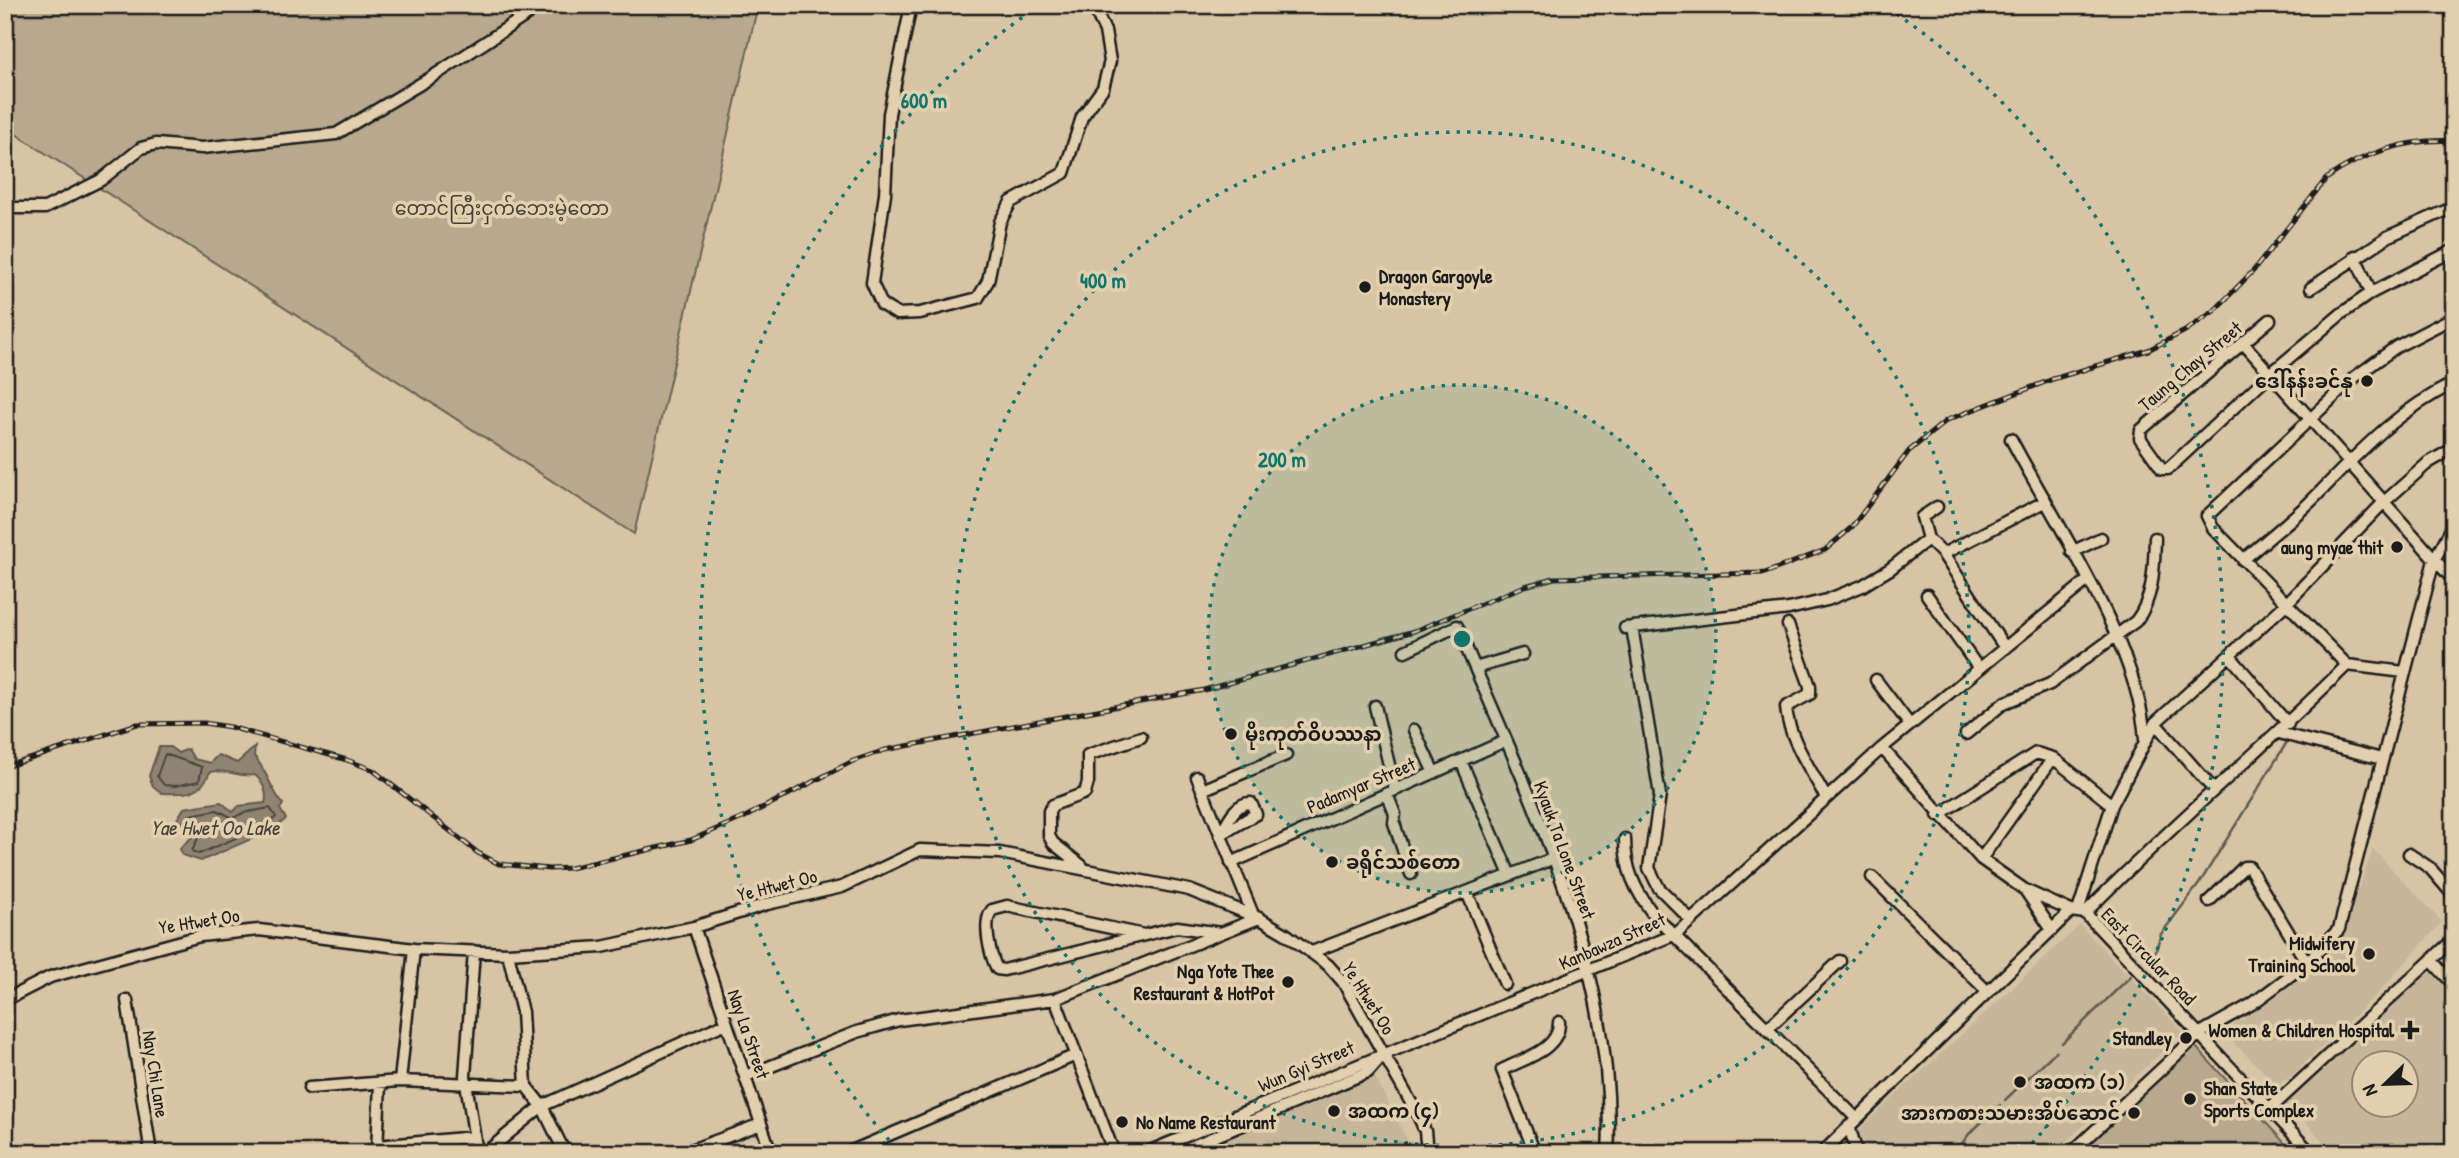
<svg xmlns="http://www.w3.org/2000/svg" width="2459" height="1158" viewBox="0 0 2459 1158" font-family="'Patrick Hand','Noto Sans Myanmar',sans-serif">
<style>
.built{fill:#c6b699;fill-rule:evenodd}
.green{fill:#b7a88e;stroke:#6a6255;stroke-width:2}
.water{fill:#8f8371;stroke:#615a4f;stroke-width:2}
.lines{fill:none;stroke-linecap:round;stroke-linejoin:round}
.shore{stroke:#4a453e;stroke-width:2}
.stream{stroke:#615a4f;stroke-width:2.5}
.minor-casing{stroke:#1c1c1c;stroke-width:15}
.minor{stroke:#e2cfad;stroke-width:10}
.rail-casing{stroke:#1c1c1c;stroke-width:5}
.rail{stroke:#e2cfad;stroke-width:2.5;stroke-dasharray:8;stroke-linecap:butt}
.ring{fill:none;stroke:#0f766e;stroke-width:3.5;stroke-dasharray:3.5 7}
.poi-dot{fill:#1c1c1c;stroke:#e2cfad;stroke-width:2.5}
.labels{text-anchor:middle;stroke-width:7;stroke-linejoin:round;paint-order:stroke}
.park-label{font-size:19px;fill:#433f38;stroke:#e2cfad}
.poi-label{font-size:19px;font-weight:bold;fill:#1c1c1c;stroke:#e2cfad;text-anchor:start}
.street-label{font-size:19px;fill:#1c1c1c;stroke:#e2cfad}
.water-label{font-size:21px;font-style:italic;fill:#44403a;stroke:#e2cfad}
.centre{fill:#0f766e;stroke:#e2cfad;stroke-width:3.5}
.ring-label{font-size:21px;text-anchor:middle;font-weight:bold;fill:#0f766e;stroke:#e2cfad;stroke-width:7;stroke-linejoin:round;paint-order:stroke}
</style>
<rect width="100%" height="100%" fill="#d6c4a4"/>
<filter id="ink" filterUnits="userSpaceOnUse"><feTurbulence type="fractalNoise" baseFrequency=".0143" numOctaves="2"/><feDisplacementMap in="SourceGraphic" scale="14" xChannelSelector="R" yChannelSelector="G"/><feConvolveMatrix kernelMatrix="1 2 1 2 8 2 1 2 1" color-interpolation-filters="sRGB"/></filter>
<g filter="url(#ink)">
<path class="built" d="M 2373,849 L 2442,922 L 2378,993 L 2288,1079 L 2277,1084 L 2223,1033 L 2272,1000 L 2340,941 Z
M 2080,925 L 2183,1032 L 2054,1153 L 1875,1153 L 1856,1132 Z
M 2431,971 L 2454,996 L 2454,1153 L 2333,1153 L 2288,1102 ZM 2364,1064 L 2406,1064 L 2406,1106 L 2364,1106 Z
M 1371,1069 L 1414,1153 L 1183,1153 Z"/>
<path class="green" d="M 5,5 L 758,5 L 634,534 L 5,127 Z
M 2194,1045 L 2294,1153 L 2080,1153 Z"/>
<path class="water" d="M 159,747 L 170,747 L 178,753 L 188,749 L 194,759 L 210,763 L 218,755 L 237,763 L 255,747 L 254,756 C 267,771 271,790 283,804 L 280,809 L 286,819 L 272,830 L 201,861 L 182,855 L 180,848 L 192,837 L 182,822 L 176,821 L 184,808 L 221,802 L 233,812 L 239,806 L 265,803 C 268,793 263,782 255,775 C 239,778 226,768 210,772 C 201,795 186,794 162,793 L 153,786 L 149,776 Z"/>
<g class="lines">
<path class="shore" d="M 165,754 L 202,767 L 199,781 L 175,786 L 164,785 L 157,776 Z
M 270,808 L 276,817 L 268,824 L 199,854 L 192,851 L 199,836 L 189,821 L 190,815 L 217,810 L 233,818 L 243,813 Z"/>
<path class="stream" d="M 2155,952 L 2161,934 L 2199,884 L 2287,742
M 2062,1043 L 2131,976
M 2005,1100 L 2056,1051
M 1955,1153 L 1969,1134 L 2000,1105"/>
<g class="minor-casing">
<path id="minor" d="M 911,5 L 889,114 L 885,194 L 872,283 L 882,305 L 897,314 L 920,313 L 978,298 L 988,281 L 1000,222 L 1011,202 L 1064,173 L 1082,117 L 1103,88 L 1110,61 L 1105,31 L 1093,5
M 5,208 L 45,208 L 101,180 L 141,148 L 156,144 L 202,148 L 336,134 L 432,77 L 542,5
M 2355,256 L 2371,293
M 2311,288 L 2389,236 L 2454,207
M 2270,320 L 2141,430 L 2140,438 L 2162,469 L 2168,469 L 2270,374 L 2341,314 L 2371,293 L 2454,250
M 2244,344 L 2454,581
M 2011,439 C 2055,523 2140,647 2145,740
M 1937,507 L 1922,517 L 1928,539 L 1943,554 L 2005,648
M 2072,552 L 2101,538
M 1943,554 L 2044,502
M 2243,560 C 2265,541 2288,523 2309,503 C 2357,455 2392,414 2454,383
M 1927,595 L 1979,669
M 1788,625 L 1810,686 L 1810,694 L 1786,707 C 1788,738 1812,771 1826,798
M 1632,627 L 1660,795 L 1649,868 L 1659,888 L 1691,920
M 1625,628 L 1789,609 L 1827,600 L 1862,586 L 1890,569 L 1928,539
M 1405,651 L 1457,626 C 1526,789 1619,972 1608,1153
M 2230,656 L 2288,724
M 1475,668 L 1523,654
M 2404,672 L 2347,665 L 2213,528 L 2207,516 L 2355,377 L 2396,347 L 2454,317
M 1876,680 L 1910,725
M 1375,706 L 1395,790
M 2155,723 L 2214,790
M 1414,730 L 1434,773
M 2279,733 L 2382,759
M 1966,734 L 2004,703 L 2050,684 L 2136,621 C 2154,598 2154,567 2155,538
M 1882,748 L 1981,859 L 2025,890 L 2071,911
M 1461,761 L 1510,875
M 1197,777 L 1254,917
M 1202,790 L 1286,755
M 1387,794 L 1395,814 L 1394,823 L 1411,874
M 1251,803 L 1256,814 L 1220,835 C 1227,823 1235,802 1251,803 Z
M 1938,815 L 2036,753 L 2053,758 L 2112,805
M 1625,839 C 1625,869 1635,890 1653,914 L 1856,1118
M 2409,854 L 2430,868 L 2454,896
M 1981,859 L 2053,758
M 1231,863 L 1505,741
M 1082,866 L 1053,843 L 1049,836 L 1049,811 L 1053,805 L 1085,793 L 1088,782 L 1088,755 L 1141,737
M 1872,877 L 1988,992
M 2025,890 L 2052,930
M 1467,892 L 1505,984
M 2209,901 L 2244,867 L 2249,867 L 2307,963
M 2078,911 L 2112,805 L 2155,723 L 2285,605 L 2383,503 L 2428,463 L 2454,448
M 2085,913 C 2169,827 2262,750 2347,665
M 694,927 L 771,1153
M 1144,935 L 1007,906 L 992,910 C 982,922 990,955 997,969 L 1004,970 L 1177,927 L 1221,933
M 474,951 L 465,1076 L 477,1153
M 1312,952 L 1552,859
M 508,953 L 522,1012 L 526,1086 L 542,1106 L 565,1153
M 2431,960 L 2454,985
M 1055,999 L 1114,1153
M 5,1000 L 50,977 L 200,936 L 259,930 L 414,949 L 508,953 L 602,947 L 694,927 L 767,904 L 842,887 L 920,850 L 1000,853 L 1189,890 L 1259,918 L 1286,934 L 1328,965 L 1343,982 L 1418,1115 L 1425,1131 L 1427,1153
M 127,1000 L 151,1153
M 1768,1028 L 1840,961
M 746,1076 L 857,1032 L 899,1020 L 1055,999 L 1259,918
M 400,1081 L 414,949
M 309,1088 L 400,1081 L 526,1086
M 2271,1108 L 2454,939
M 1849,1126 L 1857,1153
M 377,1146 L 474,1137
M 1829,1146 L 1841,1153
M 377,1152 L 380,1083
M 485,1153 L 542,1106 L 726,1023
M 683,1153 L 761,1124
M 847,1153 L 1076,1055
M 1145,1153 L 1676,934 L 1882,748 L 2088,580
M 1176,1153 L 1368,1072 L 1383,1055
M 1535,1153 L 1502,1070 C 1523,1059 1560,1050 1559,1022
M 1822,1153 L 2071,911 L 2085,913 L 2311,1153
M 2071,1153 L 2200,1033 L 2252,1004 L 2307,963 L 2339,929 L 2434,560 L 2454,524"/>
</g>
<use href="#minor" class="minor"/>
<g class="rail-casing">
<path id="rail" d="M 5,767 L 137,724 L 204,723 L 230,727 L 347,760 L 373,770 L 478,853 L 499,864 L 549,869 L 570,868 L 691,840 L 745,817 L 853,761 L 885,750 L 1204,690 L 1414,631 L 1525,586 L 1554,578 L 1765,573 L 1825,550 L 1852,527 L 1909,451 L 1947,420 L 2053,379 L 2148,350 L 2185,331 L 2214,311 L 2254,270 L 2326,179 C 2360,154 2411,137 2454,141"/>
</g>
<use href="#rail" class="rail"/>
</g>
</g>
<circle cx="1462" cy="639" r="254" fill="#0f766e" fill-opacity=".12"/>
<g class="ring">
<circle cx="1462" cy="639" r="254"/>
<circle cx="1462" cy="639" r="507"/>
<path d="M896 1148A761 761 0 0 1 1036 8M1888 8A761 761 0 0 1 2028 1148"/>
</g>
<g class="poi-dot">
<circle cx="1365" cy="287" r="7"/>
<circle cx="2367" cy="381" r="7"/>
<circle cx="2397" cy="547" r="7"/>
<circle cx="1231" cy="734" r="7"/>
<circle cx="1332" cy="862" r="7"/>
<circle cx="2369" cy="954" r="7"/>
<circle cx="1288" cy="982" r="7"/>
<path d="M2406.5 1019.5h7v7h7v7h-7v7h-7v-7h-7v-7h7z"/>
<circle cx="2186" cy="1038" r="7"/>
<circle cx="2020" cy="1082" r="7"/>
<circle cx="2190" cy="1099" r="7"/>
<circle cx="1334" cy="1111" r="7"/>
<circle cx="2134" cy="1113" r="7"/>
<circle cx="1122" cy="1122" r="7"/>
</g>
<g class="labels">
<g class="park-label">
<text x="502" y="215">တောင်ကြီးငှက်ဘေးမဲ့တော</text>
</g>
<g class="poi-label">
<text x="1379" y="283">Dragon Gargoyle<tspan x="1379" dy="22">Monastery</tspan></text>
<text x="2353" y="388" text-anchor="end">ဒေါ်နန်းခင်နု</text>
<text x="2383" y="554" text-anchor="end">aung myae thit</text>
<text x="1245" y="741">မိုးကုတ်ဝိပဿနာ</text>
<text x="1346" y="869">ခရိုင်သစ်တော</text>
<text x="2355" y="950" text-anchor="end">Midwifery<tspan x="2355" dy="22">Training School</tspan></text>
<text x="1274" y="978" text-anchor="end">Nga Yote Thee<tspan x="1274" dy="22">Restaurant &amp; HotPot</tspan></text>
<text x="2394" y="1037" text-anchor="end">Women &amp; Children Hospital</text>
<text x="2172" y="1045" text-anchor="end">Standley</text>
<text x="2034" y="1089">အထက (၁)</text>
<text x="2204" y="1095">Shan State<tspan x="2204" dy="22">Sports Complex</tspan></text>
<text x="1348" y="1118">အထက (၄)</text>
<text x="2120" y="1120" text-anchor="end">အားကစားသမားအိပ်ဆောင်</text>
<text x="1136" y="1129">No Name Restaurant</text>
</g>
<g class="street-label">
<text transform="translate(2190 366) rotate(-40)" y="7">Taung Chay Street</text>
<text transform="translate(1361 785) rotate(-23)" y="7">Padamyar Street</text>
<text transform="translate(1565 850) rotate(70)" y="7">Kyauk Ta Lone Street</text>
<text transform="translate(777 885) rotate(-14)" y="7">Ye Htwet Oo</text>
<text transform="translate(199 921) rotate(-9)" y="7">Ye Htwet Oo</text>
<text transform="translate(1612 941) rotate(-24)" y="7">Kanbawza Street</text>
<text transform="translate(2149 956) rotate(46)" y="7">East Circular Road</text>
<text transform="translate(1369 998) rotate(58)" y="7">Ye Htwet Oo</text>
<text transform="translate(749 1034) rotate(71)" y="7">Nay La Street</text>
<text transform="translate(1306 1066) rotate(-23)" y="7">Wun Gyi Street</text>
<text transform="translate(156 1074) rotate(81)" y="7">Nay Chi Lane</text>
</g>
<g class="water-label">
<text x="215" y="835">Yae Hwet Oo Lake</text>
</g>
</g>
<circle cx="1462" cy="639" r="10" class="centre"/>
<g class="ring-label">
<text x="924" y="108">600 m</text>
<text x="1103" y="288">400 m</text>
<text x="1282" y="467">200 m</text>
</g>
<rect width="2459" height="1158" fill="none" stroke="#e2cfad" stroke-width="28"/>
<rect x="14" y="14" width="2431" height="1130" fill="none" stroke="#1c1c1c" stroke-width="2.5" filter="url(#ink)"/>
<g transform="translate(2385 1084) rotate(247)"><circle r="33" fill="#e2cfad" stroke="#938773" stroke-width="2"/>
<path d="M0-5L12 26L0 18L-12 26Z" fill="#1c1c1c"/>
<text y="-10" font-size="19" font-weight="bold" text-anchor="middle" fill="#1c1c1c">N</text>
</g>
</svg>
